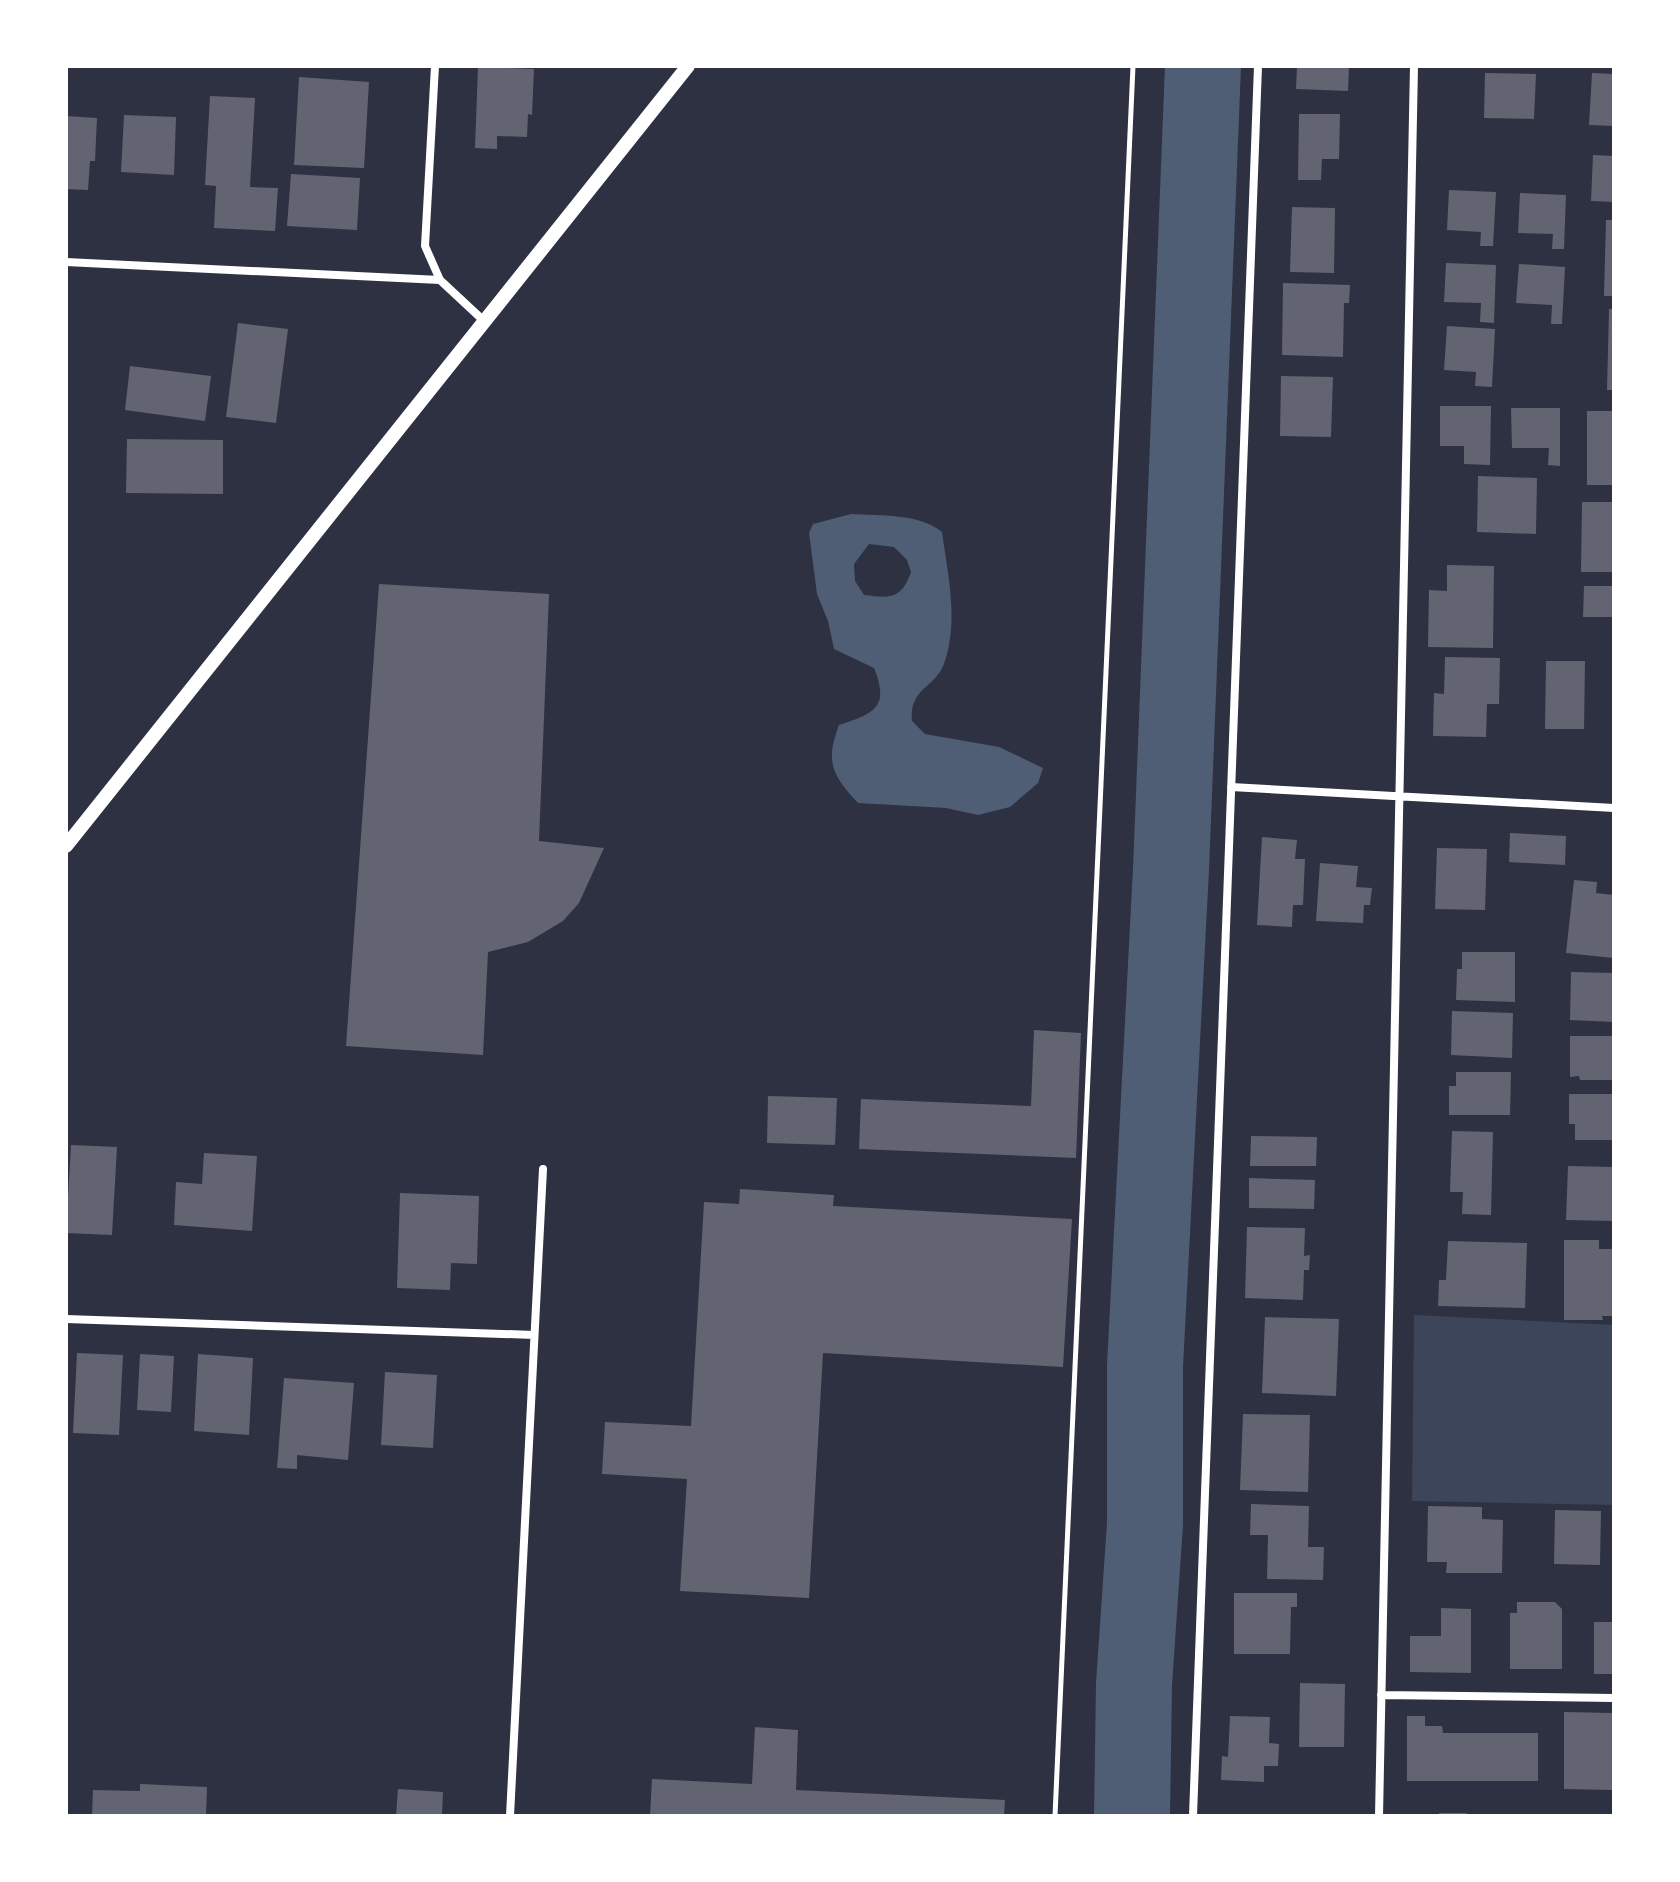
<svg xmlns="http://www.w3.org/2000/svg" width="1680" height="1882" viewBox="0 0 1680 1882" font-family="'Alegreya Sans',sans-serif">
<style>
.green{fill:#3c4559}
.water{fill:#4f5d75;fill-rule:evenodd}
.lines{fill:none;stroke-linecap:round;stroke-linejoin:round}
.river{stroke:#4f5d75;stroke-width:76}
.building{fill:#626471}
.path{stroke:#fff;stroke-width:5}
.minor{stroke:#fff;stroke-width:8}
.tertiary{stroke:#fff;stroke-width:14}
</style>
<rect width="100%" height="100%" fill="#2d3142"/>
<path class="green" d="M 1414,1315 L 1614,1325 L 1614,1505 L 1412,1501 Z"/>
<path class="water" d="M 851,514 C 880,516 919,513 942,532 C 948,576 959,621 944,664 C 935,688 909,688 912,721 L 925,734 L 999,747 L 1043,768 L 1038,783 L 1010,807 L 978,815 L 946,808 L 858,803 C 832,775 825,762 839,725 C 874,713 890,708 874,668 L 834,649 L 828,621 L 817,594 L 809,533 L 813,524 ZM 869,544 L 894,547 L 907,560 L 911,572 C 901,600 890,598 864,595 L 855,581 L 854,564 Z"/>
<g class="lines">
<path class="river" d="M 1132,1816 L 1134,1684 L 1145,1524 L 1145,1366 L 1171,869 L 1203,66"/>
</g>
<path class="building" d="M 1297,66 L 1349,66 L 1348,91 L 1296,89 Z
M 478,67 L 534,69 L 532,115 L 528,114 L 527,137 L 497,136 L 497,149 L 475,148 Z
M 1485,73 L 1536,74 L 1534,119 L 1484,118 Z
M 1592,73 L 1614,74 L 1614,126 L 1589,125 Z
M 299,77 L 369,82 L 364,168 L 294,165 Z
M 210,96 L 255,98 L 250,187 L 278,188 L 275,231 L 214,228 L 216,186 L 205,185 Z
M 1299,114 L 1340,114 L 1339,159 L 1322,159 L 1321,180 L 1298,180 Z
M 124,115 L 176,117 L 174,175 L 121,172 Z
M 66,116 L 97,118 L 95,161 L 90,161 L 88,190 L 66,189 Z
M 1593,155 L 1614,156 L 1614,202 L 1591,201 Z
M 291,174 L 360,178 L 357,230 L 287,226 Z
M 1449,190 L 1496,192 L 1493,246 L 1480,246 L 1481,232 L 1447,230 Z
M 1520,193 L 1566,195 L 1564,249 L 1552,249 L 1553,234 L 1518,233 Z
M 1292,207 L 1335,208 L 1334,273 L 1290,272 Z
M 1606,220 L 1614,220 L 1614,296 L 1604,296 Z
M 1446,263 L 1496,265 L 1494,323 L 1480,322 L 1481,303 L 1444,302 Z
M 1519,264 L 1565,267 L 1562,324 L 1551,324 L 1552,305 L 1516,303 Z
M 1283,283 L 1350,285 L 1349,303 L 1344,303 L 1343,357 L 1282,355 Z
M 1609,309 L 1614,309 L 1614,390 L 1607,390 Z
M 238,323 L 288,329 L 276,423 L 226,417 Z
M 1447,326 L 1495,329 L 1492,387 L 1475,386 L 1476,372 L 1444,370 Z
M 130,366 L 211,376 L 205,421 L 125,410 Z
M 1281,376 L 1333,377 L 1331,437 L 1280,436 Z
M 1440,406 L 1491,406 L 1490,465 L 1464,464 L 1464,446 L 1440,446 Z
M 1511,408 L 1560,408 L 1560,466 L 1548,465 L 1549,448 L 1512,448 Z
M 1587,411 L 1614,411 L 1614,485 L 1587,485 Z
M 127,439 L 223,440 L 223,494 L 126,493 Z
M 1478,476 L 1537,478 L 1536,534 L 1477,532 Z
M 1582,502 L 1614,502 L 1614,572 L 1581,572 Z
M 1447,565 L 1494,566 L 1493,648 L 1428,647 L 1429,590 L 1447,591 Z
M 379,584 L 549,594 L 539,841 L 604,848 L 579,903 L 563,921 L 528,942 L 488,952 L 483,1055 L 346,1046 Z
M 1584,586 L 1614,586 L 1614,617 L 1583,617 Z
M 1445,657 L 1500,658 L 1499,704 L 1487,704 L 1486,737 L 1433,736 L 1434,693 L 1444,694 Z
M 1546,661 L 1585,661 L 1584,729 L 1545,729 Z
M 1510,833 L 1566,836 L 1565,865 L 1509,862 Z
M 1262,837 L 1297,840 L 1295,859 L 1305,859 L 1303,905 L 1293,905 L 1292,927 L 1257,925 Z
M 1437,848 L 1487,849 L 1485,910 L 1435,909 Z
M 1320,863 L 1358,866 L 1356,887 L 1372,888 L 1370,905 L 1364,905 L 1363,923 L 1316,921 Z
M 1574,880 L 1597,882 L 1596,893 L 1614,895 L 1613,958 L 1566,953 Z
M 1462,952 L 1515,952 L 1515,1002 L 1456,1000 L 1457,969 L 1462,969 Z
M 1571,972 L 1614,973 L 1614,1022 L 1570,1020 Z
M 1452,1011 L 1513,1013 L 1512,1058 L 1451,1055 Z
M 1034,1030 L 1081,1033 L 1076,1158 L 859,1149 L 861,1099 L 1031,1106 Z
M 1570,1036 L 1614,1036 L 1614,1080 L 1580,1080 L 1579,1076 L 1570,1077 Z
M 1456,1072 L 1511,1072 L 1510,1115 L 1449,1115 L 1449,1086 L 1456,1086 Z
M 1569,1094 L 1614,1094 L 1614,1140 L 1575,1140 L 1575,1124 L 1569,1124 Z
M 768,1096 L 837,1098 L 835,1145 L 767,1143 Z
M 1452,1131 L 1493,1132 L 1491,1215 L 1462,1214 L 1463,1192 L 1450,1192 Z
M 1251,1136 L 1317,1137 L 1316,1166 L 1250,1166 Z
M 71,1145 L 117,1147 L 112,1235 L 66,1233 Z
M 204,1153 L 257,1156 L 252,1231 L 174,1225 L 176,1182 L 202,1184 Z
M 1568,1166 L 1614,1167 L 1614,1221 L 1566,1220 Z
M 1249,1178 L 1315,1180 L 1314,1209 L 1249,1208 Z
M 740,1189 L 834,1195 L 833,1206 L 1072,1219 L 1063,1367 L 823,1353 L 809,1598 L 680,1591 L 687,1479 L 602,1474 L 605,1422 L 691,1426 L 704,1202 L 739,1204 Z
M 400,1193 L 479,1196 L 477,1264 L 451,1263 L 450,1290 L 397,1288 Z
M 1247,1227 L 1305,1228 L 1304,1256 L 1310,1255 L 1309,1270 L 1304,1270 L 1303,1300 L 1245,1298 Z
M 1564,1240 L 1599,1240 L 1599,1249 L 1614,1249 L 1614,1316 L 1602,1316 L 1603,1320 L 1564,1320 Z
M 1448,1241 L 1527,1243 L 1525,1308 L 1438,1306 L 1439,1280 L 1446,1280 Z
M 1265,1317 L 1339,1319 L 1336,1396 L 1262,1393 Z
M 77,1353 L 123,1355 L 119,1435 L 73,1433 Z
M 140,1354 L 174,1356 L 171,1412 L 137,1410 Z
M 198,1354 L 253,1358 L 249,1435 L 194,1431 Z
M 385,1372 L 437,1375 L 433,1448 L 381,1445 Z
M 284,1378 L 354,1383 L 348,1460 L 297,1455 L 297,1469 L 277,1468 Z
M 1243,1414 L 1310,1415 L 1308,1492 L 1240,1490 Z
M 1251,1504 L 1309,1506 L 1308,1547 L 1324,1547 L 1323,1580 L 1267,1579 L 1268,1535 L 1250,1535 Z
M 1428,1506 L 1482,1507 L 1482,1519 L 1503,1520 L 1502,1573 L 1446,1573 L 1447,1562 L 1427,1562 Z
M 1555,1510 L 1601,1511 L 1600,1565 L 1554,1564 Z
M 1234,1593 L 1297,1593 L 1297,1607 L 1291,1607 L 1290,1654 L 1234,1654 Z
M 1517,1602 L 1555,1602 L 1562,1609 L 1562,1669 L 1510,1669 L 1510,1613 L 1517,1613 Z
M 1441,1608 L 1471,1609 L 1471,1673 L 1410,1672 L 1410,1636 L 1441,1636 Z
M 1594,1622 L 1614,1622 L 1614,1674 L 1594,1674 Z
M 1300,1683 L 1345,1684 L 1344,1747 L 1299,1747 Z
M 1564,1712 L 1612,1713 L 1612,1790 L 1564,1789 Z
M 1230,1716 L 1270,1717 L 1269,1743 L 1279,1744 L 1278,1766 L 1264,1766 L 1264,1782 L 1221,1780 L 1222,1756 L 1228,1757 Z
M 1407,1716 L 1425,1716 L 1425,1726 L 1442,1726 L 1443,1733 L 1538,1733 L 1538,1781 L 1407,1781 Z
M 755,1727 L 798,1730 L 796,1790 L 1005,1800 L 1004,1816 L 650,1816 L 652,1779 L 752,1784 Z
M 140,1784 L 207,1787 L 206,1816 L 92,1816 L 93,1790 L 140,1791 Z
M 398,1789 L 443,1792 L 442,1816 L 396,1816 Z
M 1439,1813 L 1467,1813 L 1467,1816 L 1439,1816 Z"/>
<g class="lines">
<path class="path" d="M 1055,1816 L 1133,66"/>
<path class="minor" d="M 435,66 L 425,246 L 440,280 L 484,321
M 66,262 L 440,280
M 1231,787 L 1614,808
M 66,1319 L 534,1335
M 1381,1695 L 1614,1698
M 510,1816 L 543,1169
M 1193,1816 L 1258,66
M 1379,1816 L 1414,66"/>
<path class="tertiary" d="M 66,846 L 688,66"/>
</g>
<rect width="1680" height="1882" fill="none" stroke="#ffffff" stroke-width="136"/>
</svg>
